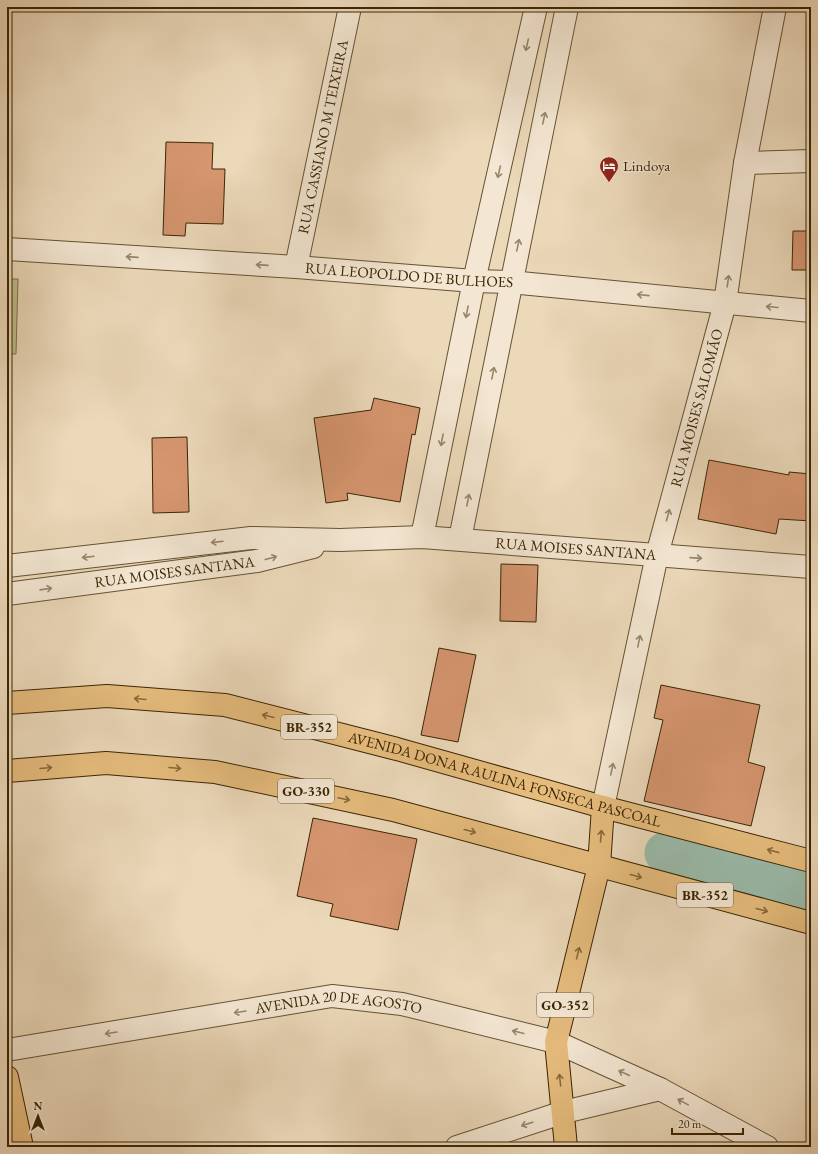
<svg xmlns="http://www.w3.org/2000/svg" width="818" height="1154" viewBox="0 0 818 1154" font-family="'EB Garamond',serif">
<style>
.green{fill:#bebe8b;stroke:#7c7248}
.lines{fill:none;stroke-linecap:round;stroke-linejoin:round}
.river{stroke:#9abbaa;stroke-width:43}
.building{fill:#d69670;stroke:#3a2504}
.street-casing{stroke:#665232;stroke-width:24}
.primary-casing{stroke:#3a2504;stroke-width:24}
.street{stroke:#f3e6d2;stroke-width:22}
.primary{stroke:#e6bc7d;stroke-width:22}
.oneway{stroke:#96866b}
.oneway2{stroke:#87693a}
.labels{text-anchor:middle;stroke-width:3;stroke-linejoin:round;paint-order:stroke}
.shield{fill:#f3e6d2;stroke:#725f42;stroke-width:1}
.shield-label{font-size:14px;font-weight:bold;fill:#3a2504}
.street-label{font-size:15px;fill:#3a2504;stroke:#f3e6d2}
.poi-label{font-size:15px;fill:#3a2504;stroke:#f3e6d2;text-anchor:start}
</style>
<rect width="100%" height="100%" fill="#ecd9ba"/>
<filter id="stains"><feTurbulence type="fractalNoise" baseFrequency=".005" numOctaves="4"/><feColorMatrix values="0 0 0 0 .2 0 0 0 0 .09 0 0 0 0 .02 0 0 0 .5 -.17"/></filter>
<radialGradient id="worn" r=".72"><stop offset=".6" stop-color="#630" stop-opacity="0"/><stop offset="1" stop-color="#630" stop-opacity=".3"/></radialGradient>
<path class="green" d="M 7,279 L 18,279 L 16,354 L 7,354 Z"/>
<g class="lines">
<path class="river" d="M 666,853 L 811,891"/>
</g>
<path class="building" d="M 166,142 L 213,143 L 212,169 L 225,169 L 223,224 L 186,223 L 185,236 L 163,235 Z
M 793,231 L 811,231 L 811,270 L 792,270 Z
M 374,398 L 420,408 L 415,435 L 412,434 L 400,502 L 347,493 L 348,500 L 326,503 L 314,418 L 371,410 Z
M 187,437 L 189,512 L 153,513 L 152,438 Z
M 709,460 L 789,475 L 789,472 L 811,474 L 811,521 L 779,519 L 776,534 L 698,519 Z
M 501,564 L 538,565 L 536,622 L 500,621 Z
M 439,648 L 476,655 L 458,742 L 421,735 Z
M 661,685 L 760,705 L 748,762 L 765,767 L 751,826 L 644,801 L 663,720 L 654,718 Z
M 313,818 L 417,839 L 398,930 L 330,916 L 333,904 L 297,896 Z"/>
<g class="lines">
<g class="street-casing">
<g id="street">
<path d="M 745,163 L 811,161"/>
<path id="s1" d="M 7,249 L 296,267 L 474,281 L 510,282 L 811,311"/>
<path id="s2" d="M 296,267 L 350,7"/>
<path d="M 422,537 L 474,281 L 536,7"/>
<path d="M 460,539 L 567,7"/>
<path id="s3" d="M 7,566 L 251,538 L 340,540 L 422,537 L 811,567"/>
<path id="s4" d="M 7,594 L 257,561 L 313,547"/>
<path id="s5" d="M 603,807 L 657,555 L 725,303 L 745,163 L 775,7"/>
<path id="s6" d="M 7,1050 L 332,996 L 402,1004 L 556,1042 L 660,1089 L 767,1147"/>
<path d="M 457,1147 L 564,1112 L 660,1089"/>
</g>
</g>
<g class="primary-casing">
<g id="primary">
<path id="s7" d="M 7,703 L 107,696 L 225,705 L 397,749 L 603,807 L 811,861"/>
<path d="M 7,771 L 106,763 L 215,772 L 393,810 L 811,923"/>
<path d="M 7,1077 L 22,1147"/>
<path d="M 566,1147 L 556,1042 L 599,866 L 603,807"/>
</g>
</g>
<use href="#street" class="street"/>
<use href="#primary" class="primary"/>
</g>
<defs><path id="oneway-shaft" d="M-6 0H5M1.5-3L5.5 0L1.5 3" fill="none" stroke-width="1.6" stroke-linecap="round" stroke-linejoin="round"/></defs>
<g class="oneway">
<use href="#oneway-shaft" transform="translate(527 45) rotate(103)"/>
<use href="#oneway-shaft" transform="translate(544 118) rotate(-78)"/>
<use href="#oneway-shaft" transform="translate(499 172) rotate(103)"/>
<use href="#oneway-shaft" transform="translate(518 245) rotate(-78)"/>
<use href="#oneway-shaft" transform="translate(132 257) rotate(-176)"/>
<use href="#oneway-shaft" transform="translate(262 265) rotate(-176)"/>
<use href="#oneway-shaft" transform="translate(728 281) rotate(-82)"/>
<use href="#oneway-shaft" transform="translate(643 295) rotate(-174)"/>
<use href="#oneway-shaft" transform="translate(772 307) rotate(-175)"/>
<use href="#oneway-shaft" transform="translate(467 312) rotate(101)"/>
<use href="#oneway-shaft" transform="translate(493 373) rotate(-79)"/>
<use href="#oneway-shaft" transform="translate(442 440) rotate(101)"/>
<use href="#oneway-shaft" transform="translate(468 500) rotate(-79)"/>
<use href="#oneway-shaft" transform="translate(668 515) rotate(-75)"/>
<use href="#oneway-shaft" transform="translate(217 542) rotate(173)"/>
<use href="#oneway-shaft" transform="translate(88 557) rotate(173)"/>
<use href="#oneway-shaft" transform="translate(271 558) rotate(-15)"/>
<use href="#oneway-shaft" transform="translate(696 558) rotate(4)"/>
<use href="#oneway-shaft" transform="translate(46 589) rotate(-8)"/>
<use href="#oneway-shaft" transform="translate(639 641) rotate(-78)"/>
<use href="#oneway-shaft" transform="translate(612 769) rotate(-78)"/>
<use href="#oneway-shaft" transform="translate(240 1012) rotate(171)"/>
<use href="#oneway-shaft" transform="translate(518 1032) rotate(-166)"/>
<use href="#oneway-shaft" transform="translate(111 1033) rotate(171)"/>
<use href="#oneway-shaft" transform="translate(624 1073) rotate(-155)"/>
<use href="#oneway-shaft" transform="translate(683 1102) rotate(-151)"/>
<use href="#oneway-shaft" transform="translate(527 1124) rotate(162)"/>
</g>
<g class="oneway2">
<use href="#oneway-shaft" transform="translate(140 699) rotate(-175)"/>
<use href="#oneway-shaft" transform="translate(268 716) rotate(-166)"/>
<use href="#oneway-shaft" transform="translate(46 768) rotate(-5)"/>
<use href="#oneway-shaft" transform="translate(175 768) rotate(5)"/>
<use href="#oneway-shaft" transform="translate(344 799) rotate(12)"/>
<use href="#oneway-shaft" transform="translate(470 831) rotate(15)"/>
<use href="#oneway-shaft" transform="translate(601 836) rotate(-85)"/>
<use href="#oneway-shaft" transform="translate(773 851) rotate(-165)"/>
<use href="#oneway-shaft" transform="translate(636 876) rotate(15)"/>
<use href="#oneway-shaft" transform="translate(762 910) rotate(15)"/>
<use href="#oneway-shaft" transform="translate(578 953) rotate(-76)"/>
<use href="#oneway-shaft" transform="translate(560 1080) rotate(-96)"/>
</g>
<defs>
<g id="hotel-pin" transform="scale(1)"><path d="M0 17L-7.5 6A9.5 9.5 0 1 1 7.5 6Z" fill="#8f2418" stroke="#f3e6d2"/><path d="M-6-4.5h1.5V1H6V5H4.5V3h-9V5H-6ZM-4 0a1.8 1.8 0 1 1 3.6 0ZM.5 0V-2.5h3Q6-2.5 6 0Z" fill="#fff"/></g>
</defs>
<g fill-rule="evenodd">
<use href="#hotel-pin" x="609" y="166"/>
</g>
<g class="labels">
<g class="shield">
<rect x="281" y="715" width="56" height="24" rx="3"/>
<rect x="278" y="779" width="56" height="24" rx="3"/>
<rect x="677" y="883" width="56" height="24" rx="3"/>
<rect x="537" y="993" width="56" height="24" rx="3"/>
</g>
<g class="shield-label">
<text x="309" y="732">BR-352</text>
<text x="306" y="796">GO-330</text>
<text x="705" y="900">BR-352</text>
<text x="565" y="1010">GO-352</text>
</g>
<g class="street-label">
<text dy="5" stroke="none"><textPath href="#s2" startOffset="133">RUA CASSIANO M TEIXEIRA</textPath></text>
<text dy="5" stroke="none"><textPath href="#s1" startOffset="403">RUA LEOPOLDO DE BULHOES</textPath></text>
<text dy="5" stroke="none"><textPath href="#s5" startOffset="410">RUA MOISES SALOMÃO</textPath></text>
<text dy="5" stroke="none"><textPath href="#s3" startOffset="571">RUA MOISES SANTANA</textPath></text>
<text dy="5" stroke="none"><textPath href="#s4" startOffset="169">RUA MOISES SANTANA</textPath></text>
<text dy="5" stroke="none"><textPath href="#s7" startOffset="508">AVENIDA DONA RAULINA FONSECA PASCOAL</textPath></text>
<text dy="5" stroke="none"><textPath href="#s6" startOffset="336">AVENIDA 20 DE AGOSTO</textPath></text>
</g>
<g class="poi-label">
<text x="623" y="171">Lindoya</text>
</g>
</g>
<rect width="818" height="1154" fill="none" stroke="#ecd9ba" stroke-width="24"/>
<rect x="8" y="8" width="802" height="1138" fill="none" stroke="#3a2504" stroke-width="2"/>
<rect x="12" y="12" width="794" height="1130" fill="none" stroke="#3a2504"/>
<g transform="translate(38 1116)" stroke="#f3e6d2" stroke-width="3" paint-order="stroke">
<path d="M0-3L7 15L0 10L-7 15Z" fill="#3a2504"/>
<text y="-6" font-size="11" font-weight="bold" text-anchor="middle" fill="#3a2504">N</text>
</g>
<path d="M672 1128v6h71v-6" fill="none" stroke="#3a2504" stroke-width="2"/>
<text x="678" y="1128" font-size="12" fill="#3a2504" stroke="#f3e6d2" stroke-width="3" paint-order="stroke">20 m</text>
<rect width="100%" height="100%" filter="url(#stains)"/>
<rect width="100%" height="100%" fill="url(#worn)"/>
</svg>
